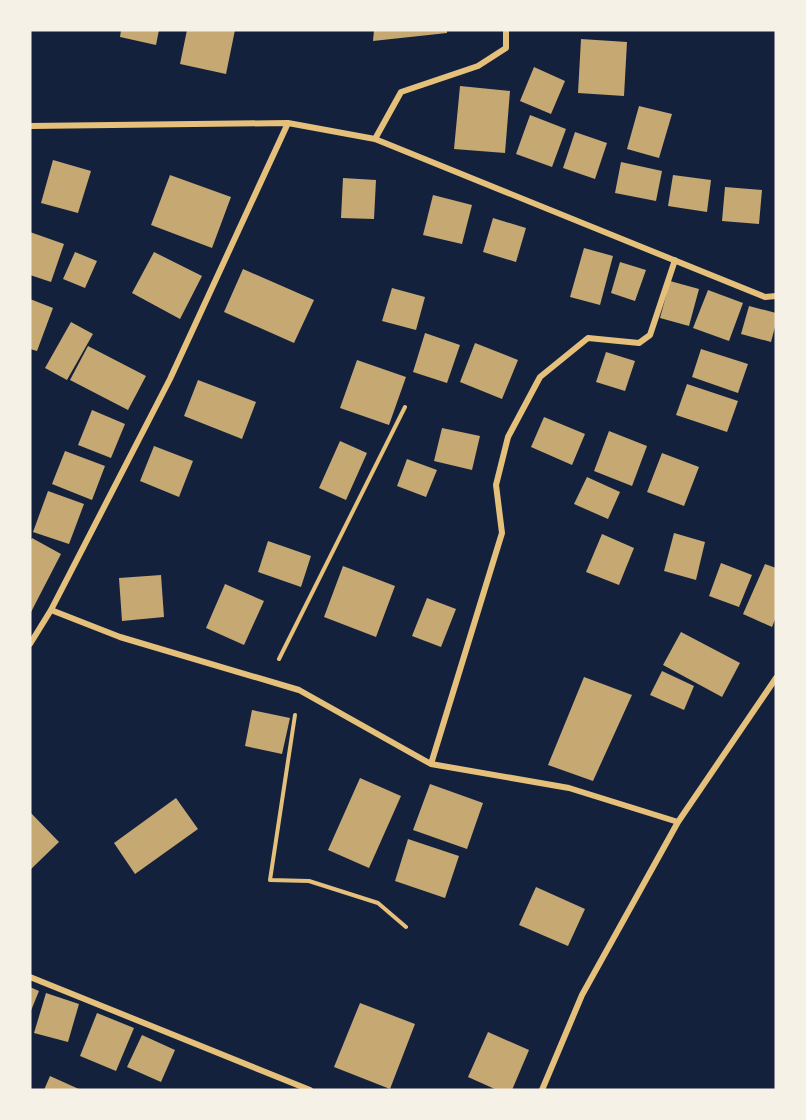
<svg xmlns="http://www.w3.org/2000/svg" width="806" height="1120" viewBox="0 0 806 1120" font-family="'DM Sans',sans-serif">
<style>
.building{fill:#c6a872}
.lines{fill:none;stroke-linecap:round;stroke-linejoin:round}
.path{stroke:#e5c07b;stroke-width:4}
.minor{stroke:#e5c07b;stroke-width:6}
</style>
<rect width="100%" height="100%" fill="#14213d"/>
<path class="building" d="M 121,30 L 159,30 L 156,45 L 120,37 Z
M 187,30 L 235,30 L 226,74 L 180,64 Z
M 374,30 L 447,30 L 447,33 L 373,41 Z
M 581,39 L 627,42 L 624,96 L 578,93 Z
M 534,67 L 565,81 L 551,114 L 520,101 Z
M 460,86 L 510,91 L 505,153 L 454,149 Z
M 639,106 L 672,114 L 659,158 L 627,149 Z
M 530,115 L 566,129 L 552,167 L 516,154 Z
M 575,132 L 607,143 L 595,179 L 563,168 Z
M 53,160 L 91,171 L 78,213 L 41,203 Z
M 621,162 L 662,171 L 656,201 L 615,193 Z
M 170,175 L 231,197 L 212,248 L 151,225 Z
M 673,175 L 711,180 L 707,212 L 668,206 Z
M 343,178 L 376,180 L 374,219 L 341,218 Z
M 725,187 L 762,190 L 759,224 L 722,221 Z
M 433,195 L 472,205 L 462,244 L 423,235 Z
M 493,218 L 526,228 L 516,262 L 483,252 Z
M 30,232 L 64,244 L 51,282 L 30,275 Z
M 584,248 L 613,256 L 600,305 L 570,297 Z
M 75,252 L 97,261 L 85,288 L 63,279 Z
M 154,252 L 202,276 L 180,319 L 132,293 Z
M 620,262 L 646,270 L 635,301 L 611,293 Z
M 243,269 L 314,300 L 294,343 L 224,312 Z
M 670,281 L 699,289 L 689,326 L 660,318 Z
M 392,288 L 425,297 L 416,330 L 382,321 Z
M 708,290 L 743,303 L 729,341 L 693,328 Z
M 30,299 L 53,308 L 37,351 L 30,349 Z
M 749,306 L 776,313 L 776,323 L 771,342 L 741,334 Z
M 71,322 L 93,334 L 67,380 L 45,368 Z
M 425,333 L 460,345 L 447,383 L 413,372 Z
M 475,343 L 518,360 L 502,399 L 460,382 Z
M 88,346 L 146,376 L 128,410 L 70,380 Z
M 701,349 L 748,364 L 738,393 L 692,377 Z
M 606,352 L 635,361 L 625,391 L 596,382 Z
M 357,360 L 406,377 L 389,425 L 340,408 Z
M 198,380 L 256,402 L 242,439 L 184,416 Z
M 687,384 L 738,401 L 727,432 L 676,415 Z
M 92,410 L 125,424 L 111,458 L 78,445 Z
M 544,417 L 585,434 L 572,465 L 531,447 Z
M 442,428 L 480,436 L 472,470 L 434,461 Z
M 609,431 L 647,446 L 632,486 L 594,471 Z
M 340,441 L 367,453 L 346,500 L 319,488 Z
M 154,446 L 193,461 L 179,497 L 140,481 Z
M 65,451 L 105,466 L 92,500 L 52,484 Z
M 662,453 L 699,467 L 684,506 L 647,492 Z
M 407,459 L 437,470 L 426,497 L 397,486 Z
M 587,477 L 620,492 L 608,519 L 574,504 Z
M 48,491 L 84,504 L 69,544 L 33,532 Z
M 674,533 L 705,542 L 696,580 L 664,571 Z
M 602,534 L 634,548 L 619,585 L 586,572 Z
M 32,538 L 61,554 L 30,614 L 30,542 Z
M 268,541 L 311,556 L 301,587 L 258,572 Z
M 721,563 L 752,575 L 739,607 L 709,596 Z
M 765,564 L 776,568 L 776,617 L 772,627 L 743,614 Z
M 343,566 L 395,586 L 376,637 L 324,617 Z
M 161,575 L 164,617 L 122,621 L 119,578 Z
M 225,584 L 264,601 L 244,645 L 206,628 Z
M 427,598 L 456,609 L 441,647 L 412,636 Z
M 681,632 L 740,663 L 722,697 L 663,665 Z
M 662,671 L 694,686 L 684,710 L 650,695 Z
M 584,677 L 632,695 L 593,781 L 548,765 Z
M 252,710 L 290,718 L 282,754 L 245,746 Z
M 360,778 L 401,796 L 369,868 L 328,850 Z
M 430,784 L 483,803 L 467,849 L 413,830 Z
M 176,798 L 198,829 L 135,874 L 114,843 Z
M 30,812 L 59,842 L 30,870 Z
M 408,839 L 459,856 L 445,898 L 395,881 Z
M 536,887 L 585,909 L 568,946 L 519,925 Z
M 30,987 L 39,991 L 30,1013 Z
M 46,993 L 79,1004 L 68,1042 L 34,1033 Z
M 360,1003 L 415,1024 L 390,1089 L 334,1067 Z
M 97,1013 L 134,1028 L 116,1071 L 80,1056 Z
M 488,1032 L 529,1050 L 512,1090 L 497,1090 L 468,1077 Z
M 142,1035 L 175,1050 L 161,1082 L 127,1067 Z
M 50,1076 L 81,1090 L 44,1090 Z"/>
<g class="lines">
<path class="path" d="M 279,659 L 405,407
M 295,715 L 270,880 L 309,881 L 378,903 L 406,927"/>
<path class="minor" d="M 30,126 L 288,123 L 375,139 L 765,297 L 776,296
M 375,139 L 401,92 L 478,66 L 506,48 L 506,30
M 51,610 L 120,637 L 299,690 L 431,764 L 569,788 L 678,822
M 30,644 L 51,610 L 170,379 L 288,123
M 431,764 L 502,533 L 496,485 L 508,437 L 540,377 L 588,338 L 639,343 L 650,335 L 675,260
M 30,977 L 310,1090
M 542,1090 L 582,995 L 678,822 L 776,678"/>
</g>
<rect width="806" height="1120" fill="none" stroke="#f6f1e7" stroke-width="63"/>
</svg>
